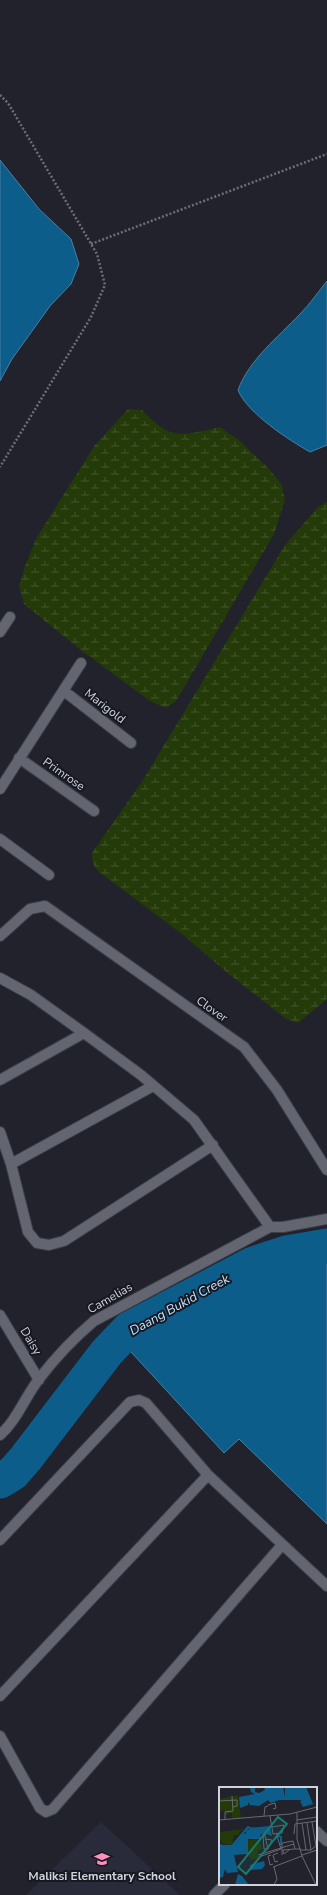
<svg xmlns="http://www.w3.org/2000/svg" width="327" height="1895" viewBox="0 0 327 1895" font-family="'Nunito Sans',sans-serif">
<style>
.built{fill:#292b3a}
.wetland{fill:url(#wetland-marsh)}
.water{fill:#0d5d8b;stroke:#4880a3}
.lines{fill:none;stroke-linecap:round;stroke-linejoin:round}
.river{stroke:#0d5d8b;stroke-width:35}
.minor-casing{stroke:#3e3f47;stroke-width:12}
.path{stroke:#6d6e76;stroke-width:2.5;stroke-dasharray:2 2;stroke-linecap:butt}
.minor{stroke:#636570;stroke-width:10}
.labels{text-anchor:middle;stroke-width:4;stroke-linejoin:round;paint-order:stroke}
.street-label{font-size:12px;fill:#d2d3da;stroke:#171822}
.poi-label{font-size:12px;font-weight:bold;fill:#d2d3da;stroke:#171822}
.water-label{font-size:13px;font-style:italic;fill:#bfe3fe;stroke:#171822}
.inset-river{fill:none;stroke:#0d5d8b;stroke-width:2}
.inset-road{fill:none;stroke:#686971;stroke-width:1}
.view{fill:#197b73;fill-opacity:0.15;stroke:#197b73;stroke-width:2}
.inset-edge{fill:none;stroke:#d2d3da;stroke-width:2}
</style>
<defs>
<pattern id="wetland-marsh" width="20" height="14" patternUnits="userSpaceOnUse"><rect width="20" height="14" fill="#243a09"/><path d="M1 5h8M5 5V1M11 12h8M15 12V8" fill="none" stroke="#43562c"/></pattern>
</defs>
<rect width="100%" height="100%" fill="#21222b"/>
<path class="built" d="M 101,1822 L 180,1895 L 26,1895 Z"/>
<path class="wetland" d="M 128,409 L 142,410 C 172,441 179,436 220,427 L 240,441 L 270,470 L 282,485 L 285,500 L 274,534 L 176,701 L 166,708 L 150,701 L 82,651 L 24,604 L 19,586 L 26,563 L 37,537 L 95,445 Z
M 327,502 L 327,999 L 298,1023 L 286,1019 L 230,975 L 183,935 L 99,872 L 93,864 L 92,853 L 143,780 L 285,545 L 318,507 Z"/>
<path class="water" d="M 0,160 L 39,209 L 71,239 L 79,264 L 71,284 L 50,306 L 12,359 L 0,381 Z
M 327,281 L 327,445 L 310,452 C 289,440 247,413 238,390 C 249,360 278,337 300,314 C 310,304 318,292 327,281 Z
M 327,1251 L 327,1524 L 239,1439 L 224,1453 L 120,1340 L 286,1257 Z"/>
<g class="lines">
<path class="river" d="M 0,1481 L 13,1473 L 26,1458 L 107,1352 L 129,1329 L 253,1264 L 286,1253 L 327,1246"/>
<g class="minor-casing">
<path id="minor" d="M 0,632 L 10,617
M 64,691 L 131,743
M 19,758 L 94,811
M 0,789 L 81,663
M 0,839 L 49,875
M 0,936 L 30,909 L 45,906 L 244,1047 L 277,1090 L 327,1170
M 0,978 L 31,995 L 84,1033 L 141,1075 L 194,1120 L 270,1227 L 283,1227 L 327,1219
M 0,1080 L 84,1033
M 0,1132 L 11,1164 L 28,1232 L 37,1243 L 49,1245 L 64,1241 L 213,1145
M 11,1164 L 153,1086
M 0,1315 L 39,1380
M 0,1435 C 17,1420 25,1397 39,1379 C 55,1358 74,1338 94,1321 L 270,1227
M 0,1540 L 130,1402 L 139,1400 L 146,1403 L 208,1475 L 327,1586
M 0,1696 L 208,1475
M 0,1736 L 40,1808 L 46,1812 L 53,1809 L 282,1545
M 316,1831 L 327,1841
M 214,1895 L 225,1884"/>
</g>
<path class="path" d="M 0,95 L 8,103 L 97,254 L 105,285 L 91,317 L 0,467
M 91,244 L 327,154"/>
<use href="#minor" class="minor"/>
</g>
<defs>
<g id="school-bare" transform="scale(1.2)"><path d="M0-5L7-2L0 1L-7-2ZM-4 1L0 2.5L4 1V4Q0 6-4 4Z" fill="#ff8eba" stroke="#171822" stroke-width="2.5" paint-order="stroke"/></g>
</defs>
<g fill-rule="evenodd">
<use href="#school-bare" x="102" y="1859"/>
</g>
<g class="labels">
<g class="street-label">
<text transform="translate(105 706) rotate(38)" y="4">Marigold</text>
<text transform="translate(64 774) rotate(35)" y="4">Primrose</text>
<text transform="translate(212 1009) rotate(35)" y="4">Clover</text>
<text transform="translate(110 1298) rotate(-30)" y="4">Camelias</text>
<text transform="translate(31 1341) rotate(59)" y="4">Daisy</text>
</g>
<g class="poi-label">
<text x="102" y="1880">Maliksi Elementary School</text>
</g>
<g class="water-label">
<text transform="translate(179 1304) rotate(-29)" y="5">Daang Bukid Creek</text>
</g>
</g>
<g transform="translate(219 1787)">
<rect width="98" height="98" fill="#21222b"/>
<path d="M 26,42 L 20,45 L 20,48 L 15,48 L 13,58 L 4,57 L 2,54 L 0,45 ZM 37,52 L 41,54 L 43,62 L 38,64 L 39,71 L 33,73 L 29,67 L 29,53 Z" fill="#243a09"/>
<path d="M 19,8 L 22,31 L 13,32 L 13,26 L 7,28 L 5,23 L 0,24 L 0,12 Z" fill="#243a09"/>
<path d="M 31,0 L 36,0 L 36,5 L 40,6 L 46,3 L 45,0 L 64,0 L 66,10 L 66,1 L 87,0 L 94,17 L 84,20 L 81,14 L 83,13 L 60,13 L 52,16 L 49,13 L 40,19 L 31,18 L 29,15 L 29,18 L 21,21 L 20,10 L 36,7 L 32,5 ZM 51,39 L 53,49 L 33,42 L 42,46 L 41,52 L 29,52 L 29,67 L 15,68 L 19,85 L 8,86 L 6,82 L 4,90 L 0,91 L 0,57 L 13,60 L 23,46 L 27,47 L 27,43 L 32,42 L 30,41 ZM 45,74 L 46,78 L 43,82 L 31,83 L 31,78 ZM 19,87 L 23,89 L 30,98 L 16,98 Z" fill="#0d5d8b"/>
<path class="inset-river" d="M 57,48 L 62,50 L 62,58M 0,59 L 13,59 L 29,40 L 47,48"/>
<path class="inset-road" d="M 0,14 L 18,13 L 18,19 L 14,20M 49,18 L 56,16 L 57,21 L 54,22M 78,25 L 78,52 L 83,69 L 97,98M 45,29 L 46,20 L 49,19M 51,29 L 54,47 L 63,46 L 65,38 L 53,40M 0,33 L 71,27 L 98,20M 6,33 L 6,25 L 14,24 L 13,9M 78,33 L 98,30M 93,35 L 97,59M 83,36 L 87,63M 88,36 L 92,63M 75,47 L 76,37 L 98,34M 44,48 L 46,49 L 49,62 L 45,62 ZM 46,52 L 53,53 L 49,62M 70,63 L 65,67 L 64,63 L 76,62M 82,63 L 92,63 L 98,58M 59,66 L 54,68 L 56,75 L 59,74M 39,68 L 75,57M 52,68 L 49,69 L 51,78 L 54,77M 63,68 L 63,56 L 74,54 L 76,62 L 82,62M 83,68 L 98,63M 40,70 L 62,62 L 58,49M 54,80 L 83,69M 55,98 L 58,92 L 55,80"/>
<path class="view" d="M 59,30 L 68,37 L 27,87 L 19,80 Z"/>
<rect width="98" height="98" class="inset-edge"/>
</g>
</svg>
